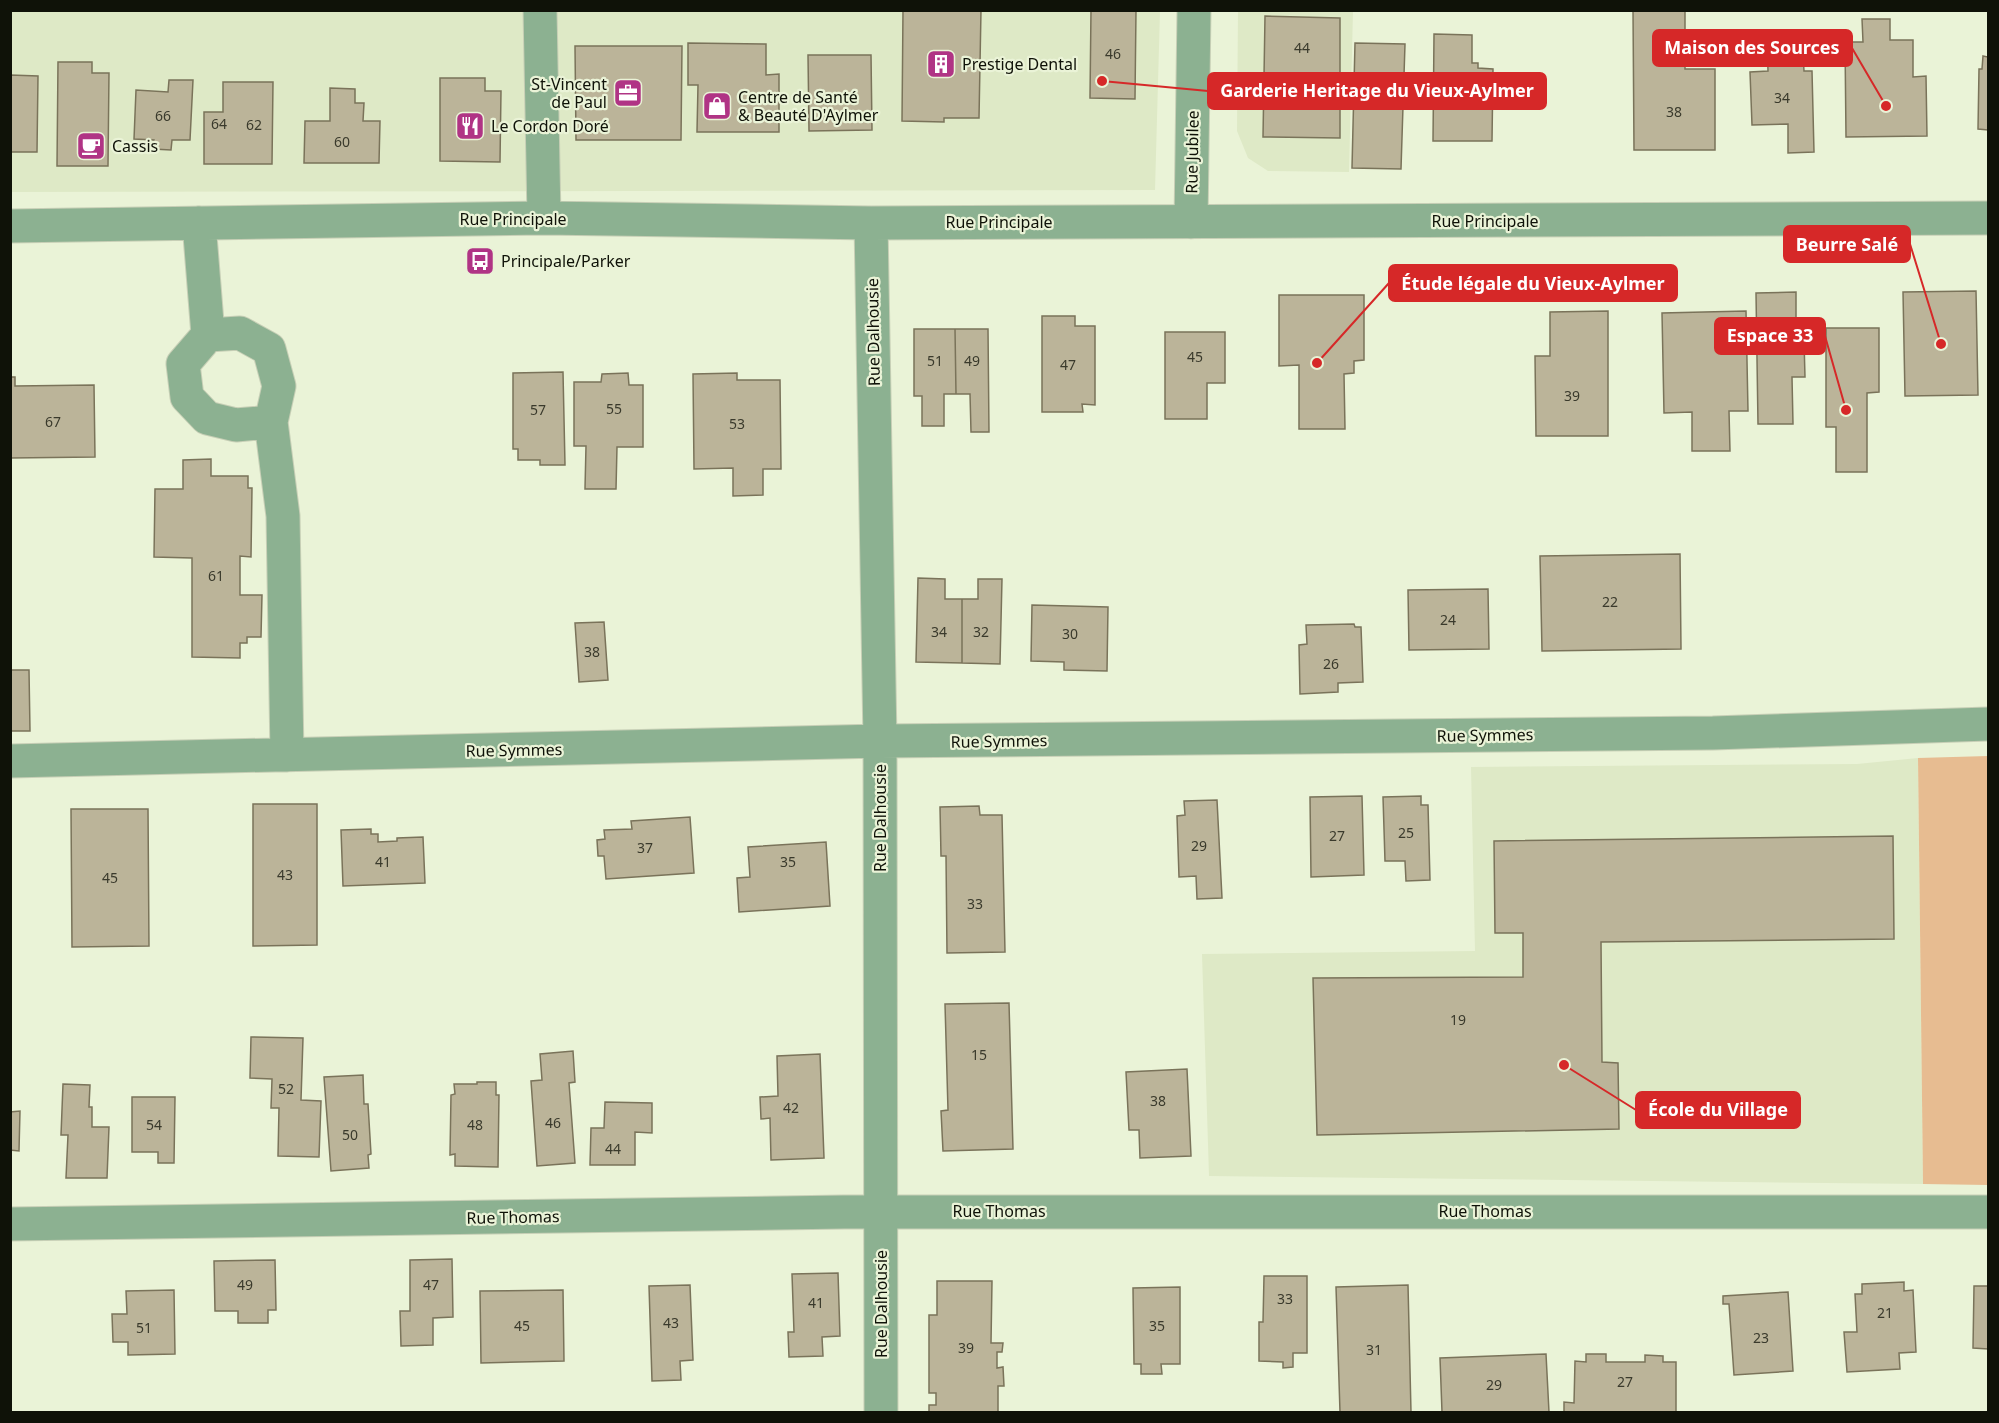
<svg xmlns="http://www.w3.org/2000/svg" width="1999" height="1423" viewBox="0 0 1999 1423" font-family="'Noto Sans',sans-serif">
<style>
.built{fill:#dee9c6}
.green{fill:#e7bc91}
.building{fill:#bbb499;stroke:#7a735a;stroke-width:1.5}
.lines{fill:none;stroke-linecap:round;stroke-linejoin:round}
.minor-casing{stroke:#c7cfb6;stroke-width:35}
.minor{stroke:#8cb191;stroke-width:33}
.labels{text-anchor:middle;stroke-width:4.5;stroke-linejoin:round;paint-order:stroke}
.number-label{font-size:14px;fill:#3a3a2c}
.poi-label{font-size:16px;fill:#0f1208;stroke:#eaf3d7;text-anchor:start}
.street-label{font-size:16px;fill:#0f1208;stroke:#eaf3d7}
.leader{fill:none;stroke:#d62828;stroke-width:2}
.callout-dot{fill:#d62828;stroke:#eaf3d7;stroke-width:2}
.callout{fill:#d62828;stroke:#d62828;stroke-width:2}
.callout-label{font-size:18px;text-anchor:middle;font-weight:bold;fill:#fff}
</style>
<rect width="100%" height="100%" fill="#eaf3d7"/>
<path class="built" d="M 10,11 L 1160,11 L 1155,190 L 11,192 Z
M 1238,11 L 1353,11 L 1349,172 L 1268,171 L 1248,158 L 1237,131 Z
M 1918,758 L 1923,1184 L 1209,1176 L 1202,954 L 1475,951 L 1471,767 L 1857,764 Z"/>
<path class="green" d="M 1988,756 L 1988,1185 L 1923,1184 L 1918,758 Z"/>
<path class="building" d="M 903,10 L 981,10 L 979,118 L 944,118 L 944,122 L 902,121 Z
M 1091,10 L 1136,10 L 1135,99 L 1090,98 Z
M 1633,10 L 1685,10 L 1685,69 L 1715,69 L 1715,150 L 1634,150 Z
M 1265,16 L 1340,18 L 1340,138 L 1263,137 Z
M 1862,19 L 1890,19 L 1890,40 L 1913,40 L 1913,77 L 1926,76 L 1927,136 L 1846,137 L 1845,42 L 1863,42 Z
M 1434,34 L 1472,35 L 1472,63 L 1478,63 L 1478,68 L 1493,69 L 1492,141 L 1433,141 Z
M 1802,36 L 1804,71 L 1812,71 L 1814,152 L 1788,153 L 1788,124 L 1752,125 L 1750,72 L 1768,71 L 1767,37 Z
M 688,43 L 766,44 L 766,75 L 779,74 L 779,132 L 697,132 L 698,85 L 688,85 Z
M 1355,43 L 1405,44 L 1401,169 L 1352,168 Z
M 575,46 L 682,46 L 681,140 L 576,140 Z
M 808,55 L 871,55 L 872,130 L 809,131 Z
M 1983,56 L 1988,57 L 1988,130 L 1978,129 L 1979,69 L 1982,69 Z
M 58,62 L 92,62 L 92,73 L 109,73 L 108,166 L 57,166 Z
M 10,75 L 38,76 L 37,152 L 10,152 Z
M 440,78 L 485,78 L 485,91 L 501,91 L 500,162 L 440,161 Z
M 169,80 L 193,80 L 190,140 L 172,140 L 171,150 L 153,149 L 154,140 L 134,139 L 136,90 L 168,92 Z
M 223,82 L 273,82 L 272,164 L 204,164 L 204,112 L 223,112 Z
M 330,88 L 355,89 L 355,103 L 364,103 L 363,121 L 380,121 L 379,163 L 304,163 L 305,121 L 330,121 Z
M 1976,291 L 1978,395 L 1905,396 L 1903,292 Z
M 1796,292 L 1796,340 L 1804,340 L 1805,377 L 1792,377 L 1793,424 L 1758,424 L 1756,293 Z
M 1279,295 L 1364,295 L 1364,360 L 1354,361 L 1354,373 L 1344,374 L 1345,429 L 1299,429 L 1299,365 L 1279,366 Z
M 1608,311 L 1608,436 L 1536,436 L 1535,356 L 1550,356 L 1550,312 Z
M 1746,311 L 1748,411 L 1729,411 L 1730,451 L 1692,451 L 1692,412 L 1664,413 L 1662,313 Z
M 1042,316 L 1075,316 L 1075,326 L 1095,326 L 1095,405 L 1082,404 L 1083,412 L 1042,412 Z
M 1826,328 L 1879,328 L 1879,392 L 1867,393 L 1867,472 L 1836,472 L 1836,427 L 1826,427 Z
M 914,329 L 955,329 L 956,394 L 944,394 L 944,426 L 922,426 L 922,396 L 914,396 Z
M 955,329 L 988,329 L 989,432 L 971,432 L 970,394 L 956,394 Z
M 1165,332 L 1225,332 L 1225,383 L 1207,383 L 1207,419 L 1165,419 Z
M 563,372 L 565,465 L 540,465 L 540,460 L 518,460 L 518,449 L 513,449 L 513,373 Z
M 628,373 L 629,385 L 643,385 L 643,447 L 617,447 L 616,489 L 585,489 L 586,446 L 574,446 L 574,382 L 601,382 L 602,374 Z
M 737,373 L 737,380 L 780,380 L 781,469 L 763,469 L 763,495 L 733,496 L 733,468 L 694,469 L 693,374 Z
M 10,377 L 15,377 L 15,386 L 94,385 L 95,457 L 10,458 Z
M 211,459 L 211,476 L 248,476 L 248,488 L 252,488 L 251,557 L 240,556 L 240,595 L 262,595 L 261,637 L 247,637 L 247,643 L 240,643 L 240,658 L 192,657 L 192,558 L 154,557 L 155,489 L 183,489 L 183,460 Z
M 1680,554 L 1681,649 L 1542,651 L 1540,556 Z
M 918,578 L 945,579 L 945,599 L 962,599 L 962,663 L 916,662 Z
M 978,579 L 1002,579 L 1000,664 L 962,663 L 962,599 L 978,599 Z
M 1488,589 L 1489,649 L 1409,650 L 1408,590 Z
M 1032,605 L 1108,607 L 1107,671 L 1064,670 L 1064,662 L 1031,661 Z
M 604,622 L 608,680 L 579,682 L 575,623 Z
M 1354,624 L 1355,627 L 1361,627 L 1363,682 L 1338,683 L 1338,692 L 1300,694 L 1299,645 L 1307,644 L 1306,625 Z
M 10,670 L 29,670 L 30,731 L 10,731 Z
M 1362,796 L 1364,875 L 1311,877 L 1310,797 Z
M 1421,796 L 1421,805 L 1428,805 L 1430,880 L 1406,881 L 1405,861 L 1385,861 L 1383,797 Z
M 1217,800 L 1222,898 L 1197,899 L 1196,876 L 1179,877 L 1177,816 L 1185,815 L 1184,801 Z
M 253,804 L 317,804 L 317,945 L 253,946 Z
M 979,806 L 980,815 L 1002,815 L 1005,952 L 947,953 L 946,856 L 941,856 L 940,807 Z
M 71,809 L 148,809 L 149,946 L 72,947 Z
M 690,817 L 694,873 L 606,879 L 604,856 L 598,856 L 597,840 L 605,839 L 604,830 L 632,829 L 631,821 Z
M 371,829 L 371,834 L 378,834 L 378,842 L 397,841 L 397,838 L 423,837 L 425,883 L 343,886 L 341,830 Z
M 1893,836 L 1894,939 L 1601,942 L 1602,1062 L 1618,1063 L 1619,1129 L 1317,1135 L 1313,978 L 1523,977 L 1523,933 L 1495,933 L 1494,841 Z
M 826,842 L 830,906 L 739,912 L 737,878 L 750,877 L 748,847 Z
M 1009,1003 L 1013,1149 L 943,1151 L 941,1111 L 948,1110 L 945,1004 Z
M 251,1037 L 303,1038 L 301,1100 L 321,1101 L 319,1157 L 278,1156 L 279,1108 L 271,1108 L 272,1079 L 250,1078 Z
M 573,1051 L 575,1082 L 569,1083 L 575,1163 L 537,1166 L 531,1081 L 542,1080 L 540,1054 Z
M 820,1054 L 824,1158 L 771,1160 L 770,1118 L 761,1119 L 760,1097 L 778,1096 L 777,1056 Z
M 1187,1069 L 1191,1156 L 1140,1158 L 1139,1130 L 1129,1130 L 1126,1072 Z
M 363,1075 L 364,1104 L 368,1104 L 371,1154 L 368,1155 L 369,1168 L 331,1171 L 324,1077 Z
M 477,1082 L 496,1082 L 496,1095 L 499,1095 L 498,1167 L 455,1166 L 455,1154 L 450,1155 L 451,1095 L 455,1094 L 454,1084 L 477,1084 Z
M 63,1084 L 90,1085 L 89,1107 L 92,1107 L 92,1127 L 109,1127 L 107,1178 L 66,1178 L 68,1135 L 61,1135 Z
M 132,1097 L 175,1097 L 174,1163 L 158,1163 L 158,1152 L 132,1152 Z
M 605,1102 L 652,1103 L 652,1133 L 635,1132 L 635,1165 L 590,1165 L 591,1128 L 604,1128 Z
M 20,1111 L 19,1151 L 10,1150 L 10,1112 Z
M 452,1259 L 453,1317 L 433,1318 L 433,1345 L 401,1346 L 400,1311 L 410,1311 L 410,1260 Z
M 275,1260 L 276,1310 L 268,1310 L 268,1323 L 238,1323 L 238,1311 L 215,1311 L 214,1261 Z
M 838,1273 L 840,1336 L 822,1337 L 823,1356 L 789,1357 L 788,1332 L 794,1332 L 792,1274 Z
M 1264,1276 L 1307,1276 L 1307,1353 L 1293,1353 L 1293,1367 L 1283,1368 L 1283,1362 L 1259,1361 L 1259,1322 L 1263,1322 Z
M 937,1281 L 992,1281 L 991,1343 L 1003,1343 L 1002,1352 L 997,1352 L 997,1368 L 1003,1367 L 1004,1386 L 998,1386 L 998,1412 L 1001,1412 L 929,1412 L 929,1405 L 936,1405 L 936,1393 L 929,1393 L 929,1315 L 937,1315 Z
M 1904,1282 L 1904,1291 L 1913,1290 L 1916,1352 L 1899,1353 L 1900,1369 L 1847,1372 L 1844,1332 L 1857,1332 L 1855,1294 L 1862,1294 L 1862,1284 Z
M 690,1285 L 693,1360 L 680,1361 L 681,1380 L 652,1381 L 649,1286 Z
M 1408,1285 L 1411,1412 L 1340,1412 L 1336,1287 Z
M 1974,1286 L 1988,1286 L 1988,1349 L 1973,1348 Z
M 1180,1287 L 1180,1364 L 1161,1364 L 1162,1374 L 1141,1374 L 1141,1364 L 1134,1364 L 1133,1288 Z
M 174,1290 L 175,1354 L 128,1355 L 128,1342 L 113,1342 L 112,1314 L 127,1314 L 126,1291 Z
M 563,1290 L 564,1361 L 481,1363 L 480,1291 Z
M 1788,1292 L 1793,1371 L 1734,1375 L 1729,1304 L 1723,1304 L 1723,1296 Z
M 1546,1354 L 1549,1412 L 1442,1412 L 1440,1358 Z
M 1586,1354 L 1606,1354 L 1606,1362 L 1645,1362 L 1645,1355 L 1663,1356 L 1663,1362 L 1676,1362 L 1676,1412 L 1564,1412 L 1564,1402 L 1574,1403 L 1575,1361 L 1586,1362 Z"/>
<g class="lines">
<g class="minor-casing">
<path id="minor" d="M 540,10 L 544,218
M 1191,222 L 1194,10
M 199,223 L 208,335 L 240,333 L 269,349 L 279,386 L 271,422 L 283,516 L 287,755
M 871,223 L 880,741 L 881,1412
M 10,226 L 544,218 L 871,223 L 1988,218
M 208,335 L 183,364 L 187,397 L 207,418 L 236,425 L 271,422
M 10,761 L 880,741 L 1713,733 L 1988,724
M 10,1224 L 844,1212 L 1988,1212"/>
</g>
<use href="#minor" class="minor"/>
</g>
<defs>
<g id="building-square" transform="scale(1.5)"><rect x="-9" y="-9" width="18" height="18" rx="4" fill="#b03485" stroke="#eaf3d7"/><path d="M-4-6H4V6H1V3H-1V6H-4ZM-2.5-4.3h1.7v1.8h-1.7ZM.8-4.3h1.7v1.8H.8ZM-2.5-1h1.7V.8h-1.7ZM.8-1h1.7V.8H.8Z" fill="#fff"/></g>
<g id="office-square" transform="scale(1.5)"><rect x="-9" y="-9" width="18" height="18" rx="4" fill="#b03485" stroke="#eaf3d7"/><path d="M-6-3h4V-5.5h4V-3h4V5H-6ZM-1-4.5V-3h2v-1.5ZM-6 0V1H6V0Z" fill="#fff"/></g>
<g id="shop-square" transform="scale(1.5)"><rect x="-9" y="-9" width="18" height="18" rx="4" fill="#b03485" stroke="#eaf3d7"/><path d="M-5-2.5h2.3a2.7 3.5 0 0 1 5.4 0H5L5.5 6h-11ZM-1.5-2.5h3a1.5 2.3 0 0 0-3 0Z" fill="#fff"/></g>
<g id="restaurant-square" transform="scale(1.5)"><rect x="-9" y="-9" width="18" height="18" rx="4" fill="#b03485" stroke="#eaf3d7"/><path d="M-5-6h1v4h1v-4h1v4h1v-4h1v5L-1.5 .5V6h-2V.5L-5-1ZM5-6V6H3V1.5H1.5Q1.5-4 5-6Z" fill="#fff"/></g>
<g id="cafe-square" transform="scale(1.5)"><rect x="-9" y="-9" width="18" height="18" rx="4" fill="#b03485" stroke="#eaf3d7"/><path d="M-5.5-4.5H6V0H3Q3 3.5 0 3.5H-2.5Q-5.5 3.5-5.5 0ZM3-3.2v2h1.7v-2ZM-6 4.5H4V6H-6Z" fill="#fff"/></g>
<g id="bus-square" transform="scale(1.5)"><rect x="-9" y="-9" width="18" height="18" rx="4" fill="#b03485" stroke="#eaf3d7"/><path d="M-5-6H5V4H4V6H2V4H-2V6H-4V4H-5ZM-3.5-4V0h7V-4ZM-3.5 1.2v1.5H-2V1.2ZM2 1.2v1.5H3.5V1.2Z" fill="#fff"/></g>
</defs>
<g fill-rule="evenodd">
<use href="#building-square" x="941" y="64"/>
<use href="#office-square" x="628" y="93"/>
<use href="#shop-square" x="717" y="106"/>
<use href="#restaurant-square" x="470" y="126"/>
<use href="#cafe-square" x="91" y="146"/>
<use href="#bus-square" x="480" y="261"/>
</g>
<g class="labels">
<g class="number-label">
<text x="1302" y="53">44</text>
<text x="1113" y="59">46</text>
<text x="1782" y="103">34</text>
<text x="1674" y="117">38</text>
<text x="163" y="121">66</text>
<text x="219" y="129">64</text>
<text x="254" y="130">62</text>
<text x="342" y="147">60</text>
<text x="1195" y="362">45</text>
<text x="935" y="366">51</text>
<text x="972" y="366">49</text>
<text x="1068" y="370">47</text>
<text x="1572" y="401">39</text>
<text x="614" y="414">55</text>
<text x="538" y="415">57</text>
<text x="53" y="427">67</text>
<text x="737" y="429">53</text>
<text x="216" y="581">61</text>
<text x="1610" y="607">22</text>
<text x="1448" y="625">24</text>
<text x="939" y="637">34</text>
<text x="981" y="637">32</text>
<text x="1070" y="639">30</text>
<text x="592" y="657">38</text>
<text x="1331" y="669">26</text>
<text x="1406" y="838">25</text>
<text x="1337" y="841">27</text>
<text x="1199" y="851">29</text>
<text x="645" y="853">37</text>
<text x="383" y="867">41</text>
<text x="788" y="867">35</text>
<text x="285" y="880">43</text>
<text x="110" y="883">45</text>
<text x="975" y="909">33</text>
<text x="1458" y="1025">19</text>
<text x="979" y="1060">15</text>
<text x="286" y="1094">52</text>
<text x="1158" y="1106">38</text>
<text x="791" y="1113">42</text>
<text x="553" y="1128">46</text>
<text x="154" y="1130">54</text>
<text x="475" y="1130">48</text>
<text x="350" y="1140">50</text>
<text x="613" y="1154">44</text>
<text x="245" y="1290">49</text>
<text x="431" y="1290">47</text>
<text x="1285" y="1304">33</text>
<text x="816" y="1308">41</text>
<text x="1885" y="1318">21</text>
<text x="671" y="1328">43</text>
<text x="522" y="1331">45</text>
<text x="1157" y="1331">35</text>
<text x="144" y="1333">51</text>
<text x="1761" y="1343">23</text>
<text x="966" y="1353">39</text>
<text x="1374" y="1355">31</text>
<text x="1625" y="1387">27</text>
<text x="1494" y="1390">29</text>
</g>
<g class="poi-label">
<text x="962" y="70">Prestige Dental</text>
<text x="607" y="90" text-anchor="end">St-Vincent<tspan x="607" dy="18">de Paul</tspan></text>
<text x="738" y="103">Centre de Santé<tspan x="738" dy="18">&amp; Beauté D'Aylmer</tspan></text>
<text x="491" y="132">Le Cordon Doré</text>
<text x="112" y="152">Cassis</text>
<text x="501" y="267">Principale/Parker</text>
</g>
<g class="street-label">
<text transform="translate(1192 152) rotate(-89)" y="6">Rue Jubilee</text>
<text x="513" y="225">Rue Principale</text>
<text x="1485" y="227">Rue Principale</text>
<text x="999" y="228">Rue Principale</text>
<text transform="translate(873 332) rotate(-91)" y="6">Rue Dalhousie</text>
<text transform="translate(1485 735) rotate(-1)" y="6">Rue Symmes</text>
<text transform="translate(999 741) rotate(-1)" y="6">Rue Symmes</text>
<text transform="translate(514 750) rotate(-1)" y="6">Rue Symmes</text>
<text transform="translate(880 818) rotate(-90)" y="6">Rue Dalhousie</text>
<text x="999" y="1217">Rue Thomas</text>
<text x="1485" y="1217">Rue Thomas</text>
<text transform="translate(513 1217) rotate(-1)" y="6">Rue Thomas</text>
<text transform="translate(881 1304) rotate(-90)" y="6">Rue Dalhousie</text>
</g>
</g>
<path class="leader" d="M1886 106L1852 48M1102 81L1208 91M1941 344L1910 244M1317 363L1389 283M1846 410L1825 336M1564 1065L1636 1110"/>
<g class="callout-dot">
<circle cx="1886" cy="106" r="6"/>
<circle cx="1102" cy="81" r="6"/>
<circle cx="1941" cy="344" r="6"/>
<circle cx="1317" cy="363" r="6"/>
<circle cx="1846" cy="410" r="6"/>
<circle cx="1564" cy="1065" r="6"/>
</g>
<g class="callout">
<rect x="1653" y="30" width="199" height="36" rx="6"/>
<rect x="1208" y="73" width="338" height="36" rx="6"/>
<rect x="1784" y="226" width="126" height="36" rx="6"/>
<rect x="1389" y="265" width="288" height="36" rx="6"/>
<rect x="1715" y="318" width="110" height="36" rx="6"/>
<rect x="1636" y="1092" width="164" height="36" rx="6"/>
</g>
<g class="callout-label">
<text x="1752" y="54">Maison des Sources</text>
<text x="1377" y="97">Garderie Heritage du Vieux-Aylmer</text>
<text x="1847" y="251">Beurre Salé</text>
<text x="1533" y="290">Étude légale du Vieux-Aylmer</text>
<text x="1770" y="342">Espace 33</text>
<text x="1718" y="1116">École du Village</text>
</g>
<rect width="1999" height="1423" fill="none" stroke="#0f1208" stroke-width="24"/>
</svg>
